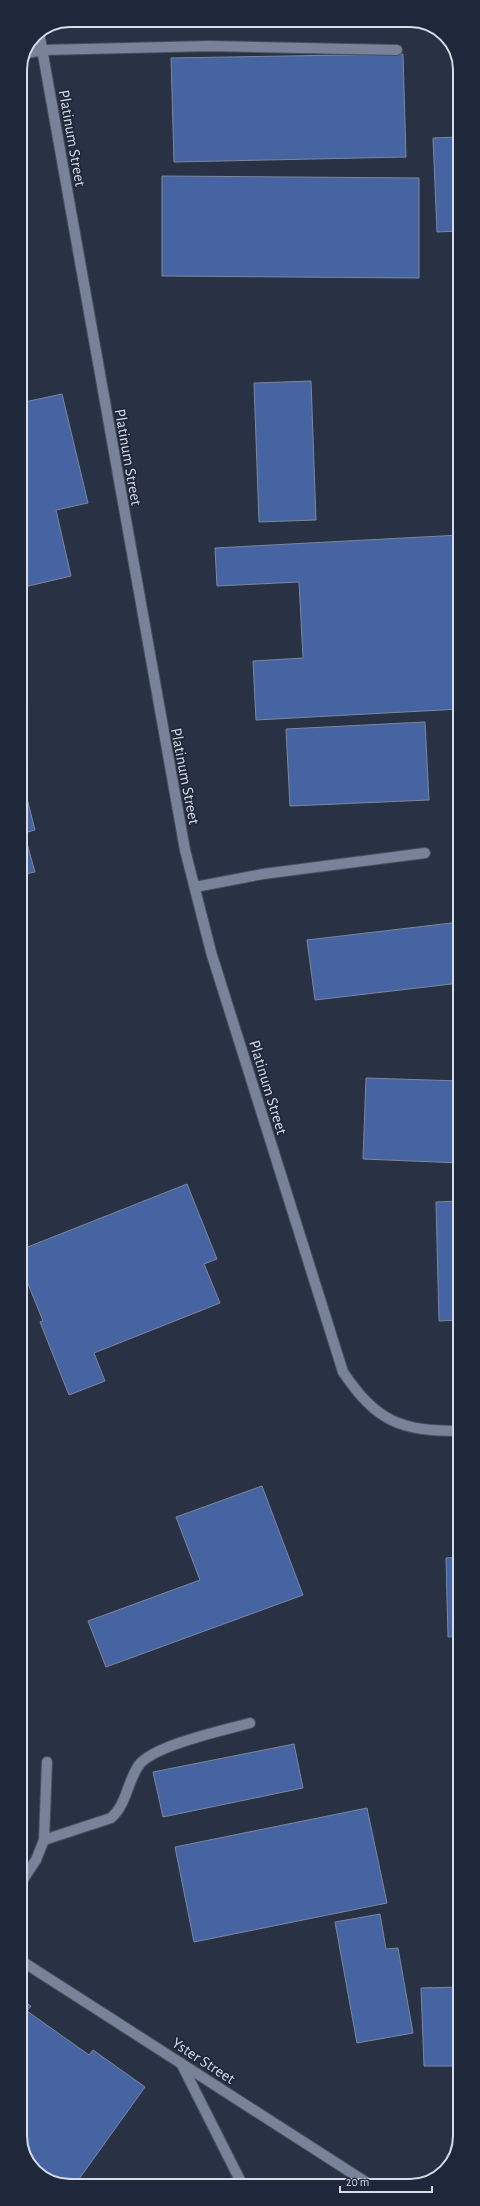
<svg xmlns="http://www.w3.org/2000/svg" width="480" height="2206" viewBox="0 0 480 2206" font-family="'Alegreya Sans',sans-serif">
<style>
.building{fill:#4764a2;stroke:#7c879d}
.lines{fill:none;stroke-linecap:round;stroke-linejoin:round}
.service-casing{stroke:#48505f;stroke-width:12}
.minor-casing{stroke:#48505f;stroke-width:12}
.service{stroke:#788399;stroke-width:10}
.minor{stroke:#788399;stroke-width:10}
.labels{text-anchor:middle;stroke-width:3.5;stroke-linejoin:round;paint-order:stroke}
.street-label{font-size:16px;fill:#d6dce8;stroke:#1f283a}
.rim{fill:none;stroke:#d6dce8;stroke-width:2}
</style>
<rect width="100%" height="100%" fill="#293245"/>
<path class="building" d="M 403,54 L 406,157 L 174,162 L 171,58 Z
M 460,137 L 460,231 L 437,232 L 433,138 Z
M 162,176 L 419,178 L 419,278 L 162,276 Z
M 311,381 L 316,520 L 259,522 L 254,383 Z
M 62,394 L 88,503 L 56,510 L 71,576 L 20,588 L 20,403 Z
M 460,535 L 460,709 L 256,720 L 253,661 L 303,658 L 299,582 L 217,586 L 215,548 Z
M 425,722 L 429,800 L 290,806 L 286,729 Z
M 20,779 L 22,779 L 35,830 L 24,833 L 35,872 L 20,875 Z
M 460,922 L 460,983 L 315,1000 L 307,940 Z
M 366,1078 L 460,1081 L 460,1163 L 363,1159 Z
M 187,1184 L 217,1259 L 204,1264 L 220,1303 L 94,1353 L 105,1381 L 69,1395 L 40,1322 L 43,1321 L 20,1264 L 20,1250 Z
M 460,1201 L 460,1320 L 439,1321 L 436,1202 Z
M 262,1486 L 303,1595 L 106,1667 L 88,1621 L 200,1580 L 176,1517 Z
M 460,1557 L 460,1636 L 448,1637 L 446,1558 Z
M 294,1744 L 303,1788 L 163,1817 L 153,1772 Z
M 367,1808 L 387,1903 L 194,1942 L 175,1847 Z
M 380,1914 L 386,1949 L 398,1948 L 413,2033 L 357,2043 L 335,1922 Z
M 460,1987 L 460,2066 L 424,2066 L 421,1988 Z
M 20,1999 L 31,2006 L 27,2011 L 89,2055 L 93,2050 L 145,2087 L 74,2186 L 63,2186 L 35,2172 L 20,2143 Z"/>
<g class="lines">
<g class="service-casing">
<path id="service" d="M 39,32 L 185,850 L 211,952 L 343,1372 C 377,1422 400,1431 460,1431
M 27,53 L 43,50 L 210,46 L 397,50
M 195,887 L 263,874 L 425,853
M 44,1840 L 111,1818 C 127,1804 127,1782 139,1765 C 154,1745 225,1730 250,1723
M 20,1884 L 36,1860 L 44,1840 L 47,1762
M 181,2063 L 243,2186"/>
</g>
<g class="minor-casing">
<path id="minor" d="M 20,1960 L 372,2186"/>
</g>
<use href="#service" class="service"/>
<use href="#minor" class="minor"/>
</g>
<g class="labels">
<g class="street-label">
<text transform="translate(73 138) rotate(80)" y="6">Platinum Street</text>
<text transform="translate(129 457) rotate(80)" y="6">Platinum Street</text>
<text transform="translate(186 776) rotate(79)" y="6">Platinum Street</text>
<text transform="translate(269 1087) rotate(73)" y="6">Platinum Street</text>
<text transform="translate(204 2060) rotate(33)" y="6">Yster Street</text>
</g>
</g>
<path d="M0 0H480V2206H0ZM70 27H410A43 43 0 0 1 453 70V2136A43 43 0 0 1 410 2179H70A43 43 0 0 1 27 2136V70A43 43 0 0 1 70 27Z" fill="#1f283a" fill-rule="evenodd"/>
<path class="rim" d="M70 27H410A43 43 0 0 1 453 70V2136A43 43 0 0 1 410 2179H70A43 43 0 0 1 27 2136V70A43 43 0 0 1 70 27Z"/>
<path d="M340 2186v6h92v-6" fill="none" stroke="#d6dce8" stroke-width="2"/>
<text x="346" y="2186" font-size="12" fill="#d6dce8" stroke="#1f283a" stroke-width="3" paint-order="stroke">20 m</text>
</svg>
